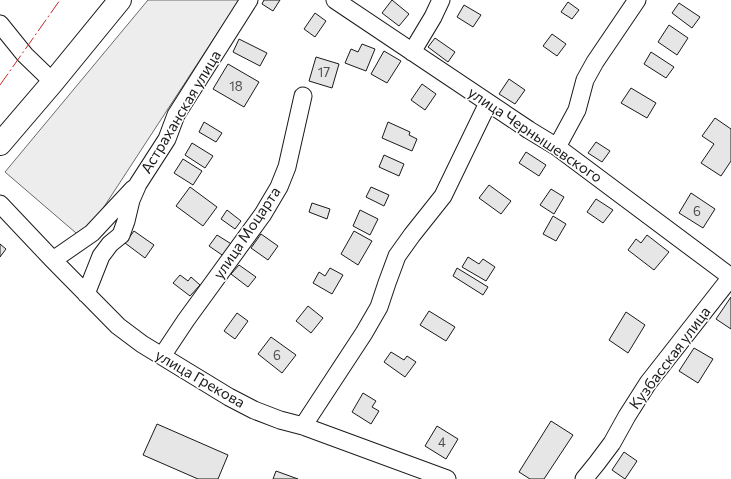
<svg xmlns="http://www.w3.org/2000/svg" width="731" height="479" viewBox="0 0 731 479" font-family="Commissioner,sans-serif">
<style>
.built{fill:#ededed;stroke:#6a6a6a}
.building{fill:#e6e6e6;stroke:#1a1a1a}
.lines{fill:none;stroke-linecap:round;stroke-linejoin:round}
.minor-casing{stroke:#1a1a1a;stroke-width:19}
.major-casing{stroke:#1a1a1a;stroke-width:24}
.minor{stroke:#fff;stroke-width:17}
.major{stroke:#fff;stroke-width:22}
.power{stroke:#c62828;stroke-width:1;stroke-dasharray:14 3 2 3;stroke-linecap:butt}
.labels{text-anchor:middle;stroke-width:3;stroke-linejoin:round;paint-order:stroke}
.number-label{font-size:13px;fill:#4d4d4d}
.street-label{font-size:15px;fill:#1a1a1a;stroke:#fff}
</style>
<rect width="100%" height="100%" fill="#fff"/>
<path class="built" d="M 148,0 L 239,0 L 83,239 L 5,172 Z"/>
<path class="building" d="M 264,0 L 280,0 L 273,11 L 262,4 Z
M 392,0 L 409,14 L 399,26 L 382,13 Z
M 568,2 L 579,10 L 572,19 L 561,12 Z
M 679,3 L 700,17 L 692,28 L 672,13 Z
M 464,5 L 481,15 L 473,27 L 457,17 Z
M 315,13 L 326,21 L 315,37 L 304,29 Z
M 669,25 L 688,38 L 677,55 L 658,42 Z
M 552,34 L 566,44 L 557,56 L 543,46 Z
M 435,38 L 455,52 L 448,62 L 428,47 Z
M 239,39 L 267,53 L 260,66 L 233,52 Z
M 362,44 L 375,49 L 366,71 L 345,63 L 351,49 L 358,52 Z
M 384,51 L 401,61 L 387,83 L 371,74 Z
M 651,52 L 674,67 L 666,78 L 644,64 Z
M 316,57 L 339,64 L 332,88 L 309,81 Z
M 228,64 L 259,82 L 244,107 L 213,89 Z
M 509,79 L 525,90 L 515,104 L 499,94 Z
M 422,84 L 436,94 L 425,110 L 411,100 Z
M 631,88 L 656,103 L 647,118 L 621,103 Z
M 715,118 L 731,129 L 731,161 L 721,176 L 701,163 L 714,144 L 702,136 Z
M 204,122 L 222,133 L 216,142 L 199,132 Z
M 388,122 L 410,132 L 409,135 L 417,139 L 412,151 L 382,138 Z
M 596,142 L 610,151 L 602,162 L 588,153 Z
M 192,143 L 213,156 L 205,168 L 185,155 Z
M 526,152 L 546,165 L 539,176 L 519,163 Z
M 384,155 L 404,164 L 399,176 L 379,167 Z
M 183,159 L 202,171 L 193,185 L 174,173 Z
M 489,185 L 511,201 L 501,214 L 479,198 Z
M 190,187 L 217,207 L 203,226 L 176,206 Z
M 371,187 L 389,195 L 384,206 L 366,197 Z
M 551,189 L 564,197 L 554,214 L 540,205 Z
M 691,193 L 715,209 L 703,228 L 679,213 Z
M 596,199 L 613,210 L 603,223 L 587,212 Z
M 312,203 L 330,209 L 327,219 L 309,212 Z
M 227,210 L 241,221 L 235,229 L 221,219 Z
M 360,210 L 378,219 L 370,235 L 353,226 Z
M 553,216 L 566,224 L 556,241 L 543,234 Z
M 134,231 L 154,245 L 145,258 L 125,243 Z
M 354,231 L 372,241 L 358,265 L 341,254 Z
M 261,234 L 278,246 L 268,260 L 251,248 Z
M 217,235 L 233,245 L 225,257 L 209,246 Z
M 647,235 L 669,252 L 654,270 L 628,250 L 636,239 L 641,243 Z
M 0,244 L 6,249 L 0,257 Z
M 468,257 L 479,264 L 483,259 L 495,267 L 486,281 L 462,267 Z
M 239,265 L 256,277 L 248,287 L 231,274 Z
M 330,268 L 343,275 L 332,294 L 313,283 L 319,272 L 325,276 Z
M 457,268 L 488,287 L 483,295 L 453,276 Z
M 180,275 L 188,281 L 191,277 L 200,285 L 190,296 L 173,283 Z
M 731,297 L 731,329 L 716,319 Z
M 308,306 L 323,318 L 311,333 L 296,321 Z
M 429,311 L 455,327 L 446,341 L 420,325 Z
M 626,312 L 645,325 L 628,353 L 609,340 Z
M 237,313 L 248,321 L 235,339 L 224,331 Z
M 271,337 L 296,355 L 282,373 L 258,354 Z
M 694,348 L 713,359 L 698,383 L 679,371 Z
M 391,352 L 404,360 L 407,356 L 416,362 L 405,377 L 384,362 Z
M 363,393 L 376,401 L 372,407 L 379,411 L 371,424 L 352,412 Z
M 551,421 L 573,435 L 544,479 L 530,479 L 519,472 Z
M 157,424 L 228,455 L 218,479 L 198,479 L 143,455 Z
M 437,426 L 458,439 L 446,459 L 425,446 Z
M 624,452 L 637,461 L 625,479 L 612,470 Z
M 276,471 L 298,479 L 273,479 Z"/>
<g class="lines">
<g class="minor-casing">
<path id="minor" d="M 335,0 L 529,130 L 557,147 L 731,277
M 0,24 L 25,55 L 53,82
M 412,52 L 433,17 L 441,0
M 557,147 L 577,110 L 585,80 L 595,62 L 637,0
M 0,204 L 53,260 L 118,326 L 142,344 L 229,397 L 254,410 L 280,420 L 303,426 L 447,479
M 53,260 L 92,233 L 133,189
M 86,294 L 101,256 L 110,244 L 121,235 L 126,221 L 131,200 L 138,184 L 167,139 L 176,115 L 249,0
M 162,356 L 186,320 L 263,214 L 279,187 L 287,167 L 303,96
M 303,426 L 364,333 L 379,307 L 387,283 L 397,256 L 412,235 L 443,196 L 488,103
M 584,479 L 597,463 L 612,443 L 627,416 L 648,383 L 731,277"/>
</g>
<g class="major-casing">
<path id="major" d="M 0,144 L 53,82 L 120,0"/>
</g>
<use href="#minor" class="minor"/>
<use href="#major" class="major"/>
<path class="power" d="M 0,85 L 60,0"/>
</g>
<g class="labels">
<g class="number-label">
<text x="324" y="77">17</text>
<text x="236" y="91">18</text>
<text x="697" y="216">6</text>
<text x="277" y="360">6</text>
<text x="442" y="447">4</text>
</g>
<g class="street-label">
<text transform="translate(181 112) rotate(-59)" y="5">Астраханская улица</text>
<text transform="translate(535 135) rotate(34)" y="5">улица Чернышевского</text>
<text transform="translate(247 233) rotate(-56)" y="5">улица Моцарта</text>
<text transform="translate(670 358) rotate(-53)" y="5">Кузбасская улица</text>
<text transform="translate(200 379) rotate(30)" y="5">улица Грекова</text>
</g>
</g>
</svg>
